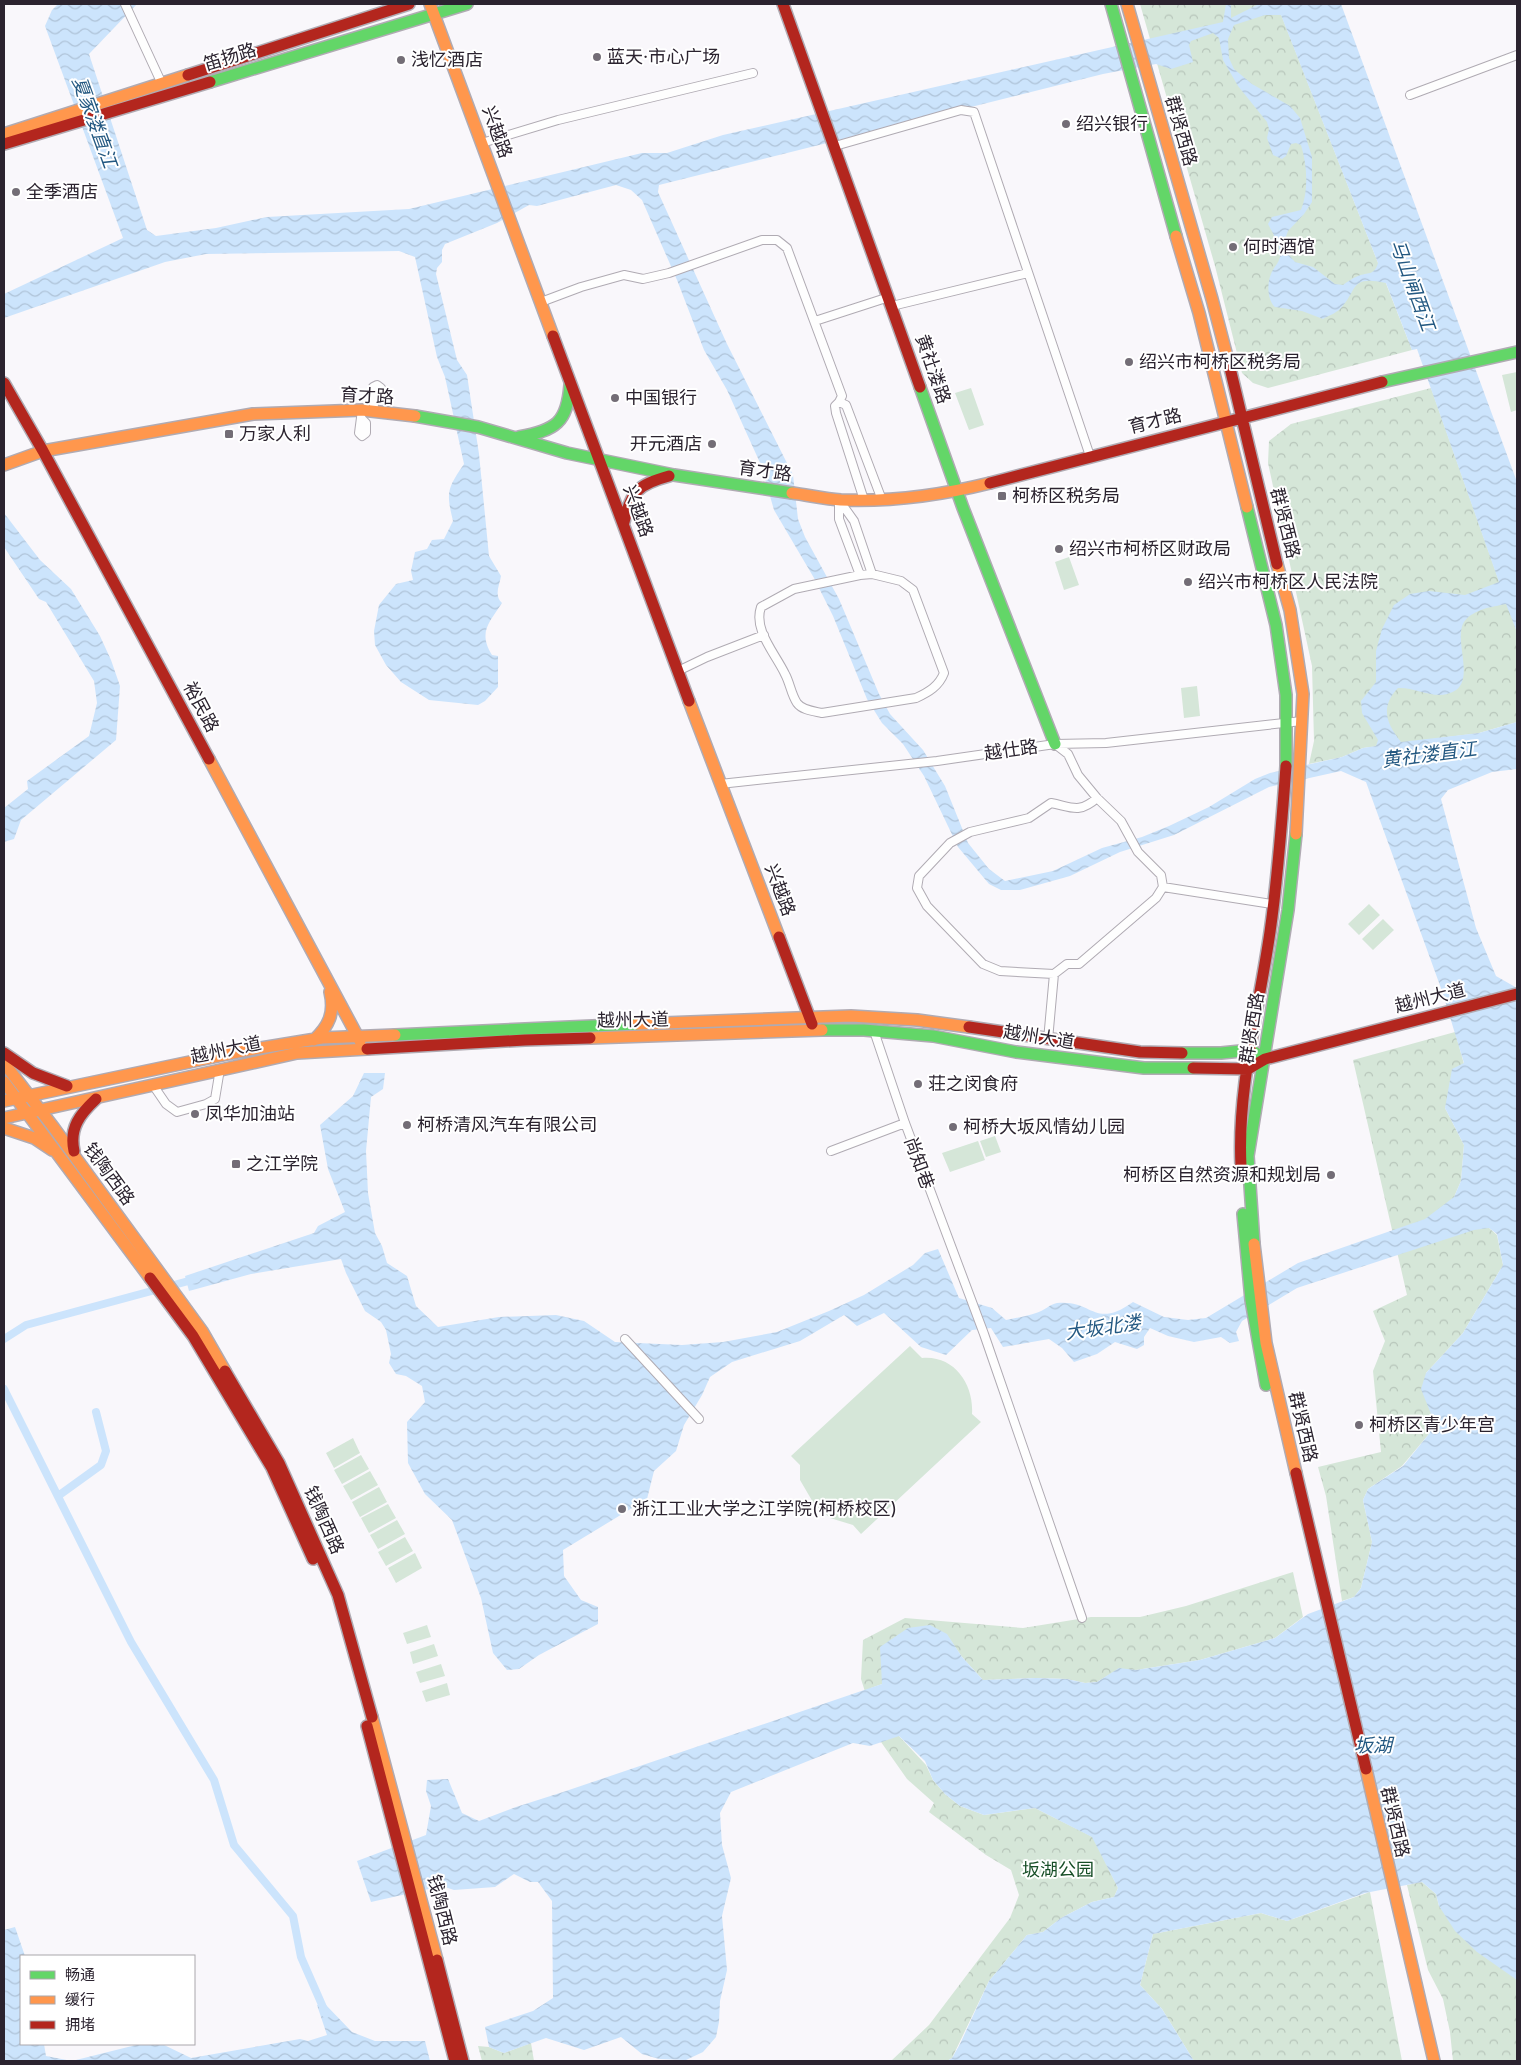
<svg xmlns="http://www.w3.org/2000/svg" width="1521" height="2065" viewBox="0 0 1521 2065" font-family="Inter,'Noto Sans SC',sans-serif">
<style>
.park{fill:url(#park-crowns)}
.garden{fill:#d5e6d8}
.water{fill:url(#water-waves);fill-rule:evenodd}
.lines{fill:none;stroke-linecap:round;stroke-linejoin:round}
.canal{stroke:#cce4fc;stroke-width:8}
.street-casing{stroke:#b0abb3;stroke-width:10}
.fast-casing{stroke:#b0abb3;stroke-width:14}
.slow-casing{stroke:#b0abb3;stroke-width:14}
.jam-casing{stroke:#b0abb3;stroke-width:14}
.street{stroke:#fefefe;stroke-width:8}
.fast{stroke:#63d668;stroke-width:11}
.slow{stroke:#ff974d;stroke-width:11}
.jam{stroke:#b3261e;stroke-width:11}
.poi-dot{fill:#736d76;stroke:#fff;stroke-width:2}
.labels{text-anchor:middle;stroke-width:4;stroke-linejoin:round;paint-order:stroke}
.street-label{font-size:18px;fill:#2b232f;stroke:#fff}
.poi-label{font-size:18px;fill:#2b232f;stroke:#fff;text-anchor:start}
.park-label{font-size:18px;fill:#164e27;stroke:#fff}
.water-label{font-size:19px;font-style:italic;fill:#245982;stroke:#fff}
</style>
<defs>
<pattern id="park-crowns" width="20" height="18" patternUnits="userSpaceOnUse" patternTransform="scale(1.25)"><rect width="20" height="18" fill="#d5e6d8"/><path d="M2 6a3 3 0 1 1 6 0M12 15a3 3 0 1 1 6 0" fill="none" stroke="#b7c5ba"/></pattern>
<pattern id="water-waves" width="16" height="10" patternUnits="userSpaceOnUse" patternTransform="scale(1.25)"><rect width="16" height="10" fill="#cce4fc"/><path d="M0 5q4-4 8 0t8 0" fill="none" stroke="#afc3d8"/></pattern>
</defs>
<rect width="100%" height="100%" fill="#f9f7fb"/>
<path class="park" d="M 1140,4 L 1277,4 L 1412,350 L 1268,388 L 1253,383 L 1242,373 L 1215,266 Z
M 1431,388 L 1517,632 L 1517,722 L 1479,733 L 1363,748 L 1342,757 L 1309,764 L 1314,741 L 1312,666 L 1268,463 L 1269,441 L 1291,424 Z
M 1455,1032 L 1464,1064 L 1445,1108 L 1464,1145 L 1461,1181 L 1454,1197 L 1497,1235 L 1503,1265 L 1463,1333 L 1426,1373 L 1433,1419 L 1429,1434 L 1402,1466 L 1368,1489 L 1363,1500 L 1372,1542 L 1361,1588 L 1354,1597 L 1342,1601 L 1326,1496 L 1318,1467 L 1381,1452 L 1373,1371 L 1385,1341 L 1373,1311 L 1407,1295 L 1353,1060 Z
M 1293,1572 L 1303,1617 L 1275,1638 L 1200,1660 L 1136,1670 L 1119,1669 L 1097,1682 L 1085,1683 L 1067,1679 L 1036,1678 L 983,1680 L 962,1657 L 947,1635 L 882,1684 L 871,1688 L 899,1736 L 926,1765 L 933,1780 L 945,1794 L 960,1806 L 984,1815 L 1035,1808 L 1093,1837 L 1118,1888 L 1114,1897 L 1092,1902 L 1061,1918 L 1043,1932 L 1027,1935 L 989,1981 L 952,2058 L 947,2061 L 891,2061 L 929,2025 L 1010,1918 L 1019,1895 L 1011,1870 L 986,1855 L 929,1812 L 934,1803 L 907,1779 L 881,1742 L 861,1679 L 863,1640 L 905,1618 L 1023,1628 L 1091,1617 L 1140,1617 L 1186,1606 Z
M 1422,1882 L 1436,1894 L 1439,1906 L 1517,1980 L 1517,2061 L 1453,2061 L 1450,2032 L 1443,1999 L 1428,1970 L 1407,1885 Z
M 1370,1892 L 1402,2061 L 1194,2061 L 1162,2009 L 1140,1985 L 1153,1934 L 1261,1913 L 1287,1921 Z
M 531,2043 L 534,2061 L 482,2061 L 478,2046 L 489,2047 L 504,2053 Z"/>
<path class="garden" d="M 1517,372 L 1517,410 L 1511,412 L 1502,375 Z
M 971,388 L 984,425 L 969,430 L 955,393 Z
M 1069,557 L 1079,585 L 1064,590 L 1055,562 Z
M 1197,686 L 1200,716 L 1184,718 L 1181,688 Z
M 1369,904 L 1380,915 L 1359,935 L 1348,924 Z
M 1383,919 L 1394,930 L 1373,950 L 1362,939 Z
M 995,1136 L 1001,1152 L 986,1157 L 980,1141 Z
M 978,1141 L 985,1160 L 950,1172 L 942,1153 Z
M 910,1346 L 922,1358 C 954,1355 974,1384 972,1414 L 981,1422 L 861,1534 L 853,1525 L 830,1518 L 814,1504 L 800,1480 L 800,1465 L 791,1456 Z
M 353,1438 L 360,1453 L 334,1468 L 326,1453 Z
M 361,1455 L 369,1469 L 342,1484 L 334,1470 Z
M 370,1471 L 378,1485 L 351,1500 L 343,1486 Z
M 379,1487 L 387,1502 L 360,1517 L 352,1502 Z
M 388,1504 L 396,1518 L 369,1533 L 361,1518 Z
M 397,1520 L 405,1534 L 378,1549 L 370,1535 Z
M 405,1537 L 413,1551 L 386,1566 L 378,1552 Z
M 415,1553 L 422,1568 L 396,1583 L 388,1568 Z
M 427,1625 L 431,1637 L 407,1644 L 403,1633 Z
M 434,1644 L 438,1656 L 413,1664 L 410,1652 Z
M 441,1664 L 445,1676 L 420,1683 L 416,1672 Z
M 447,1683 L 450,1695 L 426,1702 L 422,1691 Z"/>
<path class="water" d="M 58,4 L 137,4 L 89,54 L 147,230 L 156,236 L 216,228 L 267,217 L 409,209 L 642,153 L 667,153 L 723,135 L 1223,22 L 1226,4 L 1231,4 L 1231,18 L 1259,4 L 1341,4 L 1517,482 L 1517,632 L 1506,604 C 1492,607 1473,609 1464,622 C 1452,641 1480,687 1447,694 C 1431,698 1414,687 1398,688 C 1380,707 1386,723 1401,742 L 1479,733 L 1517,722 L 1517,769 L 1492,772 L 1448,790 L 1441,799 L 1476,928 L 1496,976 L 1517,988 L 1517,1980 L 1477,1952 L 1455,1931 L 1439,1906 L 1436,1894 L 1422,1882 L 1365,1893 L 1287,1921 L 1261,1913 L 1153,1934 L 1140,1985 L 1162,2009 L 1194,2061 L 947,2061 L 952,2058 L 960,2044 L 989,1981 L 1027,1935 L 1043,1932 L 1061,1918 L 1092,1902 L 1114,1897 L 1118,1888 L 1092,1837 L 1035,1808 L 984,1815 L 960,1806 L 945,1794 L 933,1780 L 925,1761 L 899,1736 L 870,1746 L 853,1743 L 731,1792 L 720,1813 L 722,1845 L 731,1878 L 722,1916 L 727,1970 L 720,2001 L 719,2022 L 716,2037 L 703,2052 L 686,2060 L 659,2059 L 642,2054 L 621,2037 L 584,2050 L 546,2038 L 504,2053 L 489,2047 L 485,2027 L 533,2011 L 553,1998 L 552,1901 L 538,1882 L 530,1882 L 514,1874 L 495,1887 L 454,1890 L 442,1886 L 371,1902 L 357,1861 L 426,1835 L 431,1806 L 426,1791 L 427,1780 L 448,1779 L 462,1813 L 479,1821 L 516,1807 L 563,1792 L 882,1684 L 880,1647 L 908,1628 L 930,1625 L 947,1634 L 962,1657 L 983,1680 L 1036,1678 L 1067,1679 L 1085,1683 L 1097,1682 L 1119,1668 L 1136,1670 L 1200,1660 L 1275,1638 L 1308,1614 L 1354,1597 L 1361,1588 L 1372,1542 L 1363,1500 L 1368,1489 L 1403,1466 L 1429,1434 L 1433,1419 L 1421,1389 L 1426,1373 L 1463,1333 L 1503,1265 L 1497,1234 L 1489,1228 L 1474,1230 L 1297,1288 L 1242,1321 L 1236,1332 L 1239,1341 L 1230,1343 L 1221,1337 L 1194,1342 L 1168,1336 L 1150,1328 L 1144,1337 L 1144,1345 L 1137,1349 L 1115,1342 L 1097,1354 L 1074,1362 L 1062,1348 L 1049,1339 L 1003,1347 L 991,1328 L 972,1330 L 946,1355 L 921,1347 L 884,1313 L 857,1326 L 844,1315 L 800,1341 L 732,1362 L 710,1377 L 702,1395 L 684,1425 L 676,1451 L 654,1471 L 647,1499 L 563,1550 L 564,1576 L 581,1600 L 598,1607 L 598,1624 L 539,1655 L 519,1669 L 507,1670 L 493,1653 L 481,1598 L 452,1520 L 425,1494 L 408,1463 L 407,1422 L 425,1402 L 422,1386 L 406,1376 L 396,1374 L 389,1363 L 391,1354 L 386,1330 L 381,1322 L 365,1311 L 346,1273 L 341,1259 L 251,1274 L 189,1291 L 185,1276 L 314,1233 L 318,1226 L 345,1212 L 328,1169 L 320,1125 L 353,1096 L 364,1073 L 385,1073 L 383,1089 L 371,1097 L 366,1151 L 368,1193 L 375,1233 L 382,1246 L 387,1263 L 407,1276 L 416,1306 L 438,1327 L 499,1317 L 556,1315 L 584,1321 L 615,1342 L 682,1345 L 723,1342 L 777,1332 L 829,1311 L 864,1295 L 913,1265 L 925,1253 L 938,1249 L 959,1298 L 992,1308 L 1006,1320 C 1016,1318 1027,1316 1036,1313 C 1044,1311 1050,1304 1057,1303 C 1093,1299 1094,1330 1133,1302 L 1164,1317 L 1188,1320 L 1206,1318 L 1298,1263 L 1425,1219 L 1454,1197 L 1461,1181 L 1464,1145 L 1445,1108 L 1452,1069 L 1464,1063 L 1442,991 L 1366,782 L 1341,771 L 1269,787 L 1174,835 L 1120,852 L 1070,876 L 1020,890 L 1001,890 L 989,884 L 958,847 L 924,776 L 903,744 L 882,723 L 867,699 L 833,616 L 814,578 L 774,510 L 761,465 L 727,390 L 704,350 L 677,280 L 642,200 L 631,190 L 616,185 L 537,206 L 529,205 L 497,223 L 445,244 L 442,250 L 442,262 L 437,268 L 436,274 L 457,360 L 467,375 L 479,454 L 489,556 L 501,576 C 499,587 494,595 502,603 C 489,623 478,632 492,655 L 498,656 L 498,687 L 485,701 L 478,705 L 429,700 L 401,682 L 386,665 L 375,645 L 374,631 L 379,605 L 396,584 L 413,580 L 411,571 L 415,552 L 427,549 L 432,540 L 444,539 L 453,521 C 446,492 447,489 464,464 L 445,377 L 437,357 L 415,257 L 399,251 L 206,254 L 165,262 L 4,318 L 4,294 L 123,238 L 45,26 L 52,10 ZM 1265,15 L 1281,15 L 1378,263 C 1374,276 1368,272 1358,276 C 1353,278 1347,282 1343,285 L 1335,284 L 1313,267 L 1295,262 L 1288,254 L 1285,239 L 1288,231 L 1304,214 L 1312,202 L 1312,157 L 1300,118 L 1290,106 L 1252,84 L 1234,69 L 1229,58 L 1228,39 L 1234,25 ZM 1213,33 L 1219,38 L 1223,60 L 1238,86 L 1267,122 L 1269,129 L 1267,138 L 1273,155 L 1282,159 L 1286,156 L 1291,144 L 1296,143 L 1301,145 C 1307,165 1309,190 1301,210 L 1272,217 L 1268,224 C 1273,234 1281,245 1280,257 C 1279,263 1273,268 1271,274 C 1267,283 1267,300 1275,307 L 1302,311 L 1323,319 C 1328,316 1336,313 1340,309 C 1359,289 1349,275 1386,283 L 1412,350 L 1417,349 L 1499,582 L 1465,595 L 1429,591 L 1410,594 L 1394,605 L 1382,629 L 1376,651 L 1376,682 L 1361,701 L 1362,713 L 1378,740 L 1376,746 L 1363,748 L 1342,757 L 1270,773 L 1255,779 L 1209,807 L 1169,826 L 1142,837 L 1102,848 L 1053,871 L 1005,881 L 989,869 L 968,843 L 945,786 L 923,750 L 890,714 L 879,694 L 839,599 L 805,537 L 798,519 L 793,475 L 727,344 L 658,192 L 659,185 L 1103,74 L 1156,64 L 1171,69 L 1193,62 L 1189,45 L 1191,41 Z
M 4,513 L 40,560 L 71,589 L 100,636 L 111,660 L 120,686 L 116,740 L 21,820 L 14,839 L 4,842 L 4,808 L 28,789 L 27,781 L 89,736 L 97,703 L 94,681 L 46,602 L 39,599 L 4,547 Z
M 15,1927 L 25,1956 L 21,1956 L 21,2044 L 44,2044 L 46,2056 L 72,2061 L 140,2044 L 162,2044 L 191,2058 L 300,2039 L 308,2041 L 327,2035 L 317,2005 L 325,2004 L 352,2032 L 375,2041 L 425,2041 L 430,2061 L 4,2061 L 4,1930 Z"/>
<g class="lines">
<path class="canal" d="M 4,1339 L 26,1325 L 196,1279
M 4,1389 L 131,1642 L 214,1780 L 234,1845 L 293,1916 L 301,1957 L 326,2014
M 58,1496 L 101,1465 L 106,1451 L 96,1412"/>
<g class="street-casing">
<path id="street" d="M 125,4 L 162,84
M 1410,95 L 1517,55
M 482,143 L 558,120 L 753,73
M 835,146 L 961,110 L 974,112 L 1090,456
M 541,302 L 581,287 L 624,275 L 643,279 L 669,273 L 762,240 L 777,240 L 787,248 L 842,396 L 839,402
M 892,306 L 1028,273
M 815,321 L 889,297
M 362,410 L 359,433 L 362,436 L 366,433 L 366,423 L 362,419
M 373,411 L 375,398 L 380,396 L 381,388 L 377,385 L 373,387 L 372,394 L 375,398
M 864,500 L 836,413 L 835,406 L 839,402 L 846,405 L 882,500
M 872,574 L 901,581 L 913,590 L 944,673 C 939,686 929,692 916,698 L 822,713 C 813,711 802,710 797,703 C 791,694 790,683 785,674 C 775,653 753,630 761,607 L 794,589 L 860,575 Z
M 860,575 L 839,519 L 839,500 L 854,521 L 872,574
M 678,671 L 707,657 L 764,635
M 1055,744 L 1068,754 L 1078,775 L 1097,798
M 720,784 L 937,761 L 1055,744 L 1106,743 L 1302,721
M 1097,798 L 1121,821 L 1138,852 L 1161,875 L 1163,887 L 1156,898 L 1079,964 L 1067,964 L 1054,974 L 1000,971 L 983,964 L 927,906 L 917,888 L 919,876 L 950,843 L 970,832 L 1029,818 L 1051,803 C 1072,807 1079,814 1097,798 Z
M 1163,887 L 1272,904
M 874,1031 L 905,1123 L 984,1334 L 1082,1618
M 1048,1040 L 1054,974
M 153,1085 L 166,1104 L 177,1112 L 206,1104 L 215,1099 L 220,1069
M 831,1151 L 905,1123
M 625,1339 L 699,1419"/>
</g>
<g class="fast-casing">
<path id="fast" d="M 1111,4 L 1176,236
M 210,82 L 467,4
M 1382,382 L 1517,352
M 920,387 L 963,508 L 1055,744
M 415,416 L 478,427 L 567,453 L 674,475 L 792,493
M 519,437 C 556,430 567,423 570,385
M 1247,507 L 1276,625 L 1286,695 L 1286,766
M 822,1030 L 864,1030 L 933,1036 L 1016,1052 L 1144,1068 L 1193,1068
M 395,1035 L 637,1024
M 1182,1053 L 1221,1053 L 1251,1050 L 1265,1059
M 1243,1214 L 1251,1300 L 1266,1385
M 1254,1244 L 1248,1156 L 1288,910 L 1296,834"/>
</g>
<g class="slow-casing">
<path id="slow" d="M 430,4 L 553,336
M 1127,4 L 1212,299 L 1230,368
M 4,134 L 188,75
M 1176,236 L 1199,313 L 1247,507
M 4,465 L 43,451 L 253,414 L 362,410 L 415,416
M 792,493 C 808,495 825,499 841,500 C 891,502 942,495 990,483
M 1277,564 L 1290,610 L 1303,694 L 1296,834
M 689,701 L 779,937
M 209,759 L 360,1041
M 637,1024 L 851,1016 L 917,1020 L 969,1027
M 590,1038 L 822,1030
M 314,1040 C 329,1026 335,1013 330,992
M 4,1063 L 54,1128 L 202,1331 L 225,1371
M 4,1082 L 150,1278
M 4,1101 L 242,1051 L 322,1038 L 395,1035
M 4,1118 L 297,1053 L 367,1049
M 4,1128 L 34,1138 L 52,1150
M 1254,1244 L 1266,1343 L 1296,1473
M 372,1717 L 437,1960
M 1366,1769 L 1434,2061"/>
</g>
<g class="jam-casing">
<path id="jam" d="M 783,4 L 920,387
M 188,75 L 409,4
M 4,144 L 210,82
M 553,336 L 689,701
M 1230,368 L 1277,564
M 4,383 L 43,451 L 209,759
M 990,483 L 1382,382
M 624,522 C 631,491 639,484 669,476
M 779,937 L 812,1024
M 969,1027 L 1140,1052 L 1182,1053
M 367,1049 L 525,1040 L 590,1038
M 4,1053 L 33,1073 L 67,1086
M 1193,1068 L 1248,1069 L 1265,1059 L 1517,994
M 74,1151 C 69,1128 80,1114 96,1099
M 1241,1166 C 1237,1088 1259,1009 1270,932 C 1278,877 1282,821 1286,766
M 150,1278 L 193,1336 L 272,1468 L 313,1559
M 225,1371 L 279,1463 L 338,1595 L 372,1717
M 1296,1473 L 1366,1769
M 367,1726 L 455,2061
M 437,1960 L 463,2061"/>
</g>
<use href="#street" class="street"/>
<use href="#fast" class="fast"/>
<use href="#slow" class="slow"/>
<use href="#jam" class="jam"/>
</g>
<g class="poi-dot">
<circle cx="597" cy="57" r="5"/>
<circle cx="401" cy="60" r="5"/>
<circle cx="1066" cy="124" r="5"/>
<circle cx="16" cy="192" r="5"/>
<circle cx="1233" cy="247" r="5"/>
<circle cx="1129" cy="362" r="5"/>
<circle cx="615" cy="398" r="5"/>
<rect x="224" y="429" width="10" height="10" rx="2.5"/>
<circle cx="712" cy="444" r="5"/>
<rect x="997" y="491" width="10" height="10" rx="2.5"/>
<circle cx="1059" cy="549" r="5"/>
<circle cx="1188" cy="582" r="5"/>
<circle cx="918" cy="1084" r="5"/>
<circle cx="195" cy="1114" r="5"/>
<circle cx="407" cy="1125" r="5"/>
<circle cx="953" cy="1127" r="5"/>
<rect x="231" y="1159" width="10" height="10" rx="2.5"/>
<circle cx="1331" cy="1175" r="5"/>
<circle cx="1359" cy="1425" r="5"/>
<circle cx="622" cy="1509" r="5"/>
</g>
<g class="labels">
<g class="street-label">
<text transform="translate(230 57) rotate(-17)" y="6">笛扬路</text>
<text transform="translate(1181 131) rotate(74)" y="6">群贤西路</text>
<text transform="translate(497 132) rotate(70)" y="6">兴越路</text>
<text transform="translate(933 369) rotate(71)" y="6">黄社溇路</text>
<text transform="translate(367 396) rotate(3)" y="6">育才路</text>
<text transform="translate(1155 421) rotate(-14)" y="6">育才路</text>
<text transform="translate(765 471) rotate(8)" y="6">育才路</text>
<text transform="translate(638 511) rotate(70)" y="6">兴越路</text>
<text transform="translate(1285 523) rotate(76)" y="6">群贤西路</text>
<text transform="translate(201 707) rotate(62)" y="6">裕民路</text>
<text transform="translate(1011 750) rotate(-8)" y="6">越仕路</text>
<text transform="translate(780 890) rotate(69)" y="6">兴越路</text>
<text transform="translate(1430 998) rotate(-14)" y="6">越州大道</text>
<text transform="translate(633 1020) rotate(-1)" y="6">越州大道</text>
<text transform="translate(1252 1028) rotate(-81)" y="6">群贤西路</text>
<text transform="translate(1039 1037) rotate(9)" y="6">越州大道</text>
<text transform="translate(226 1050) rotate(-12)" y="6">越州大道</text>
<text transform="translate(919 1163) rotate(70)" y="6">尚知巷</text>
<text transform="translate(109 1174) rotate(54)" y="6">钱陶西路</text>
<text transform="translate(1303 1427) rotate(77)" y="6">群贤西路</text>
<text transform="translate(324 1520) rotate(66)" y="6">钱陶西路</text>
<text transform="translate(1395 1822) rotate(77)" y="6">群贤西路</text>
<text transform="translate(442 1910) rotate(76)" y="6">钱陶西路</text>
</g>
<g class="poi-label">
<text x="607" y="63">蓝天·市心广场</text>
<text x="411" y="66">浅忆酒店</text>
<text x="1076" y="130">绍兴银行</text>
<text x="26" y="198">全季酒店</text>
<text x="1243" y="253">何时酒馆</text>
<text x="1139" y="368">绍兴市柯桥区税务局</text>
<text x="625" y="404">中国银行</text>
<text x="239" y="440">万家人利</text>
<text x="702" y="450" text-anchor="end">开元酒店</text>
<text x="1012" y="502">柯桥区税务局</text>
<text x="1069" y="555">绍兴市柯桥区财政局</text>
<text x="1198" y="588">绍兴市柯桥区人民法院</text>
<text x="928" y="1090">荘之闵食府</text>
<text x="205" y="1120">凤华加油站</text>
<text x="417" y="1131">柯桥清风汽车有限公司</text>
<text x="963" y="1133">柯桥大坂风情幼儿园</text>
<text x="246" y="1170">之江学院</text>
<text x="1321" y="1181" text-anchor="end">柯桥区自然资源和规划局</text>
<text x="1369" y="1431">柯桥区青少年宫</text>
<text x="632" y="1515">浙江工业大学之江学院(柯桥校区)</text>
</g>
<g class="park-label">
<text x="1058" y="1876">坂湖公园</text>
</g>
<g class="water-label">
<text transform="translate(95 122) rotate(70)" y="7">夏家溇直江</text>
<text transform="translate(1413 285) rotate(70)" y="7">马山闸西江</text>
<text transform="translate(1429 754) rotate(-7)" y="7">黄社溇直江</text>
<text transform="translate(1103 1327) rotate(-8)" y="7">大坂北溇</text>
<text x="1373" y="1752">坂湖</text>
</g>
</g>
<rect width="1521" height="2065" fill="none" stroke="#2b232f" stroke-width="10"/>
<rect x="20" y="1955" width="175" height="90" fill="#ffffff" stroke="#aaa7ac"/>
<rect x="30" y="1971" width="25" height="8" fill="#63d668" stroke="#aaa7ac"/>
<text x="65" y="1980" font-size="15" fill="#2b232f">畅通</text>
<rect x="30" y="1996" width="25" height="8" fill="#ff974d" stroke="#aaa7ac"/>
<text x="65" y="2005" font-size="15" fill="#2b232f">缓行</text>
<rect x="30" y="2021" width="25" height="8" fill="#b3261e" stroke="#aaa7ac"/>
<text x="65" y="2030" font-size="15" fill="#2b232f">拥堵</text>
</svg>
